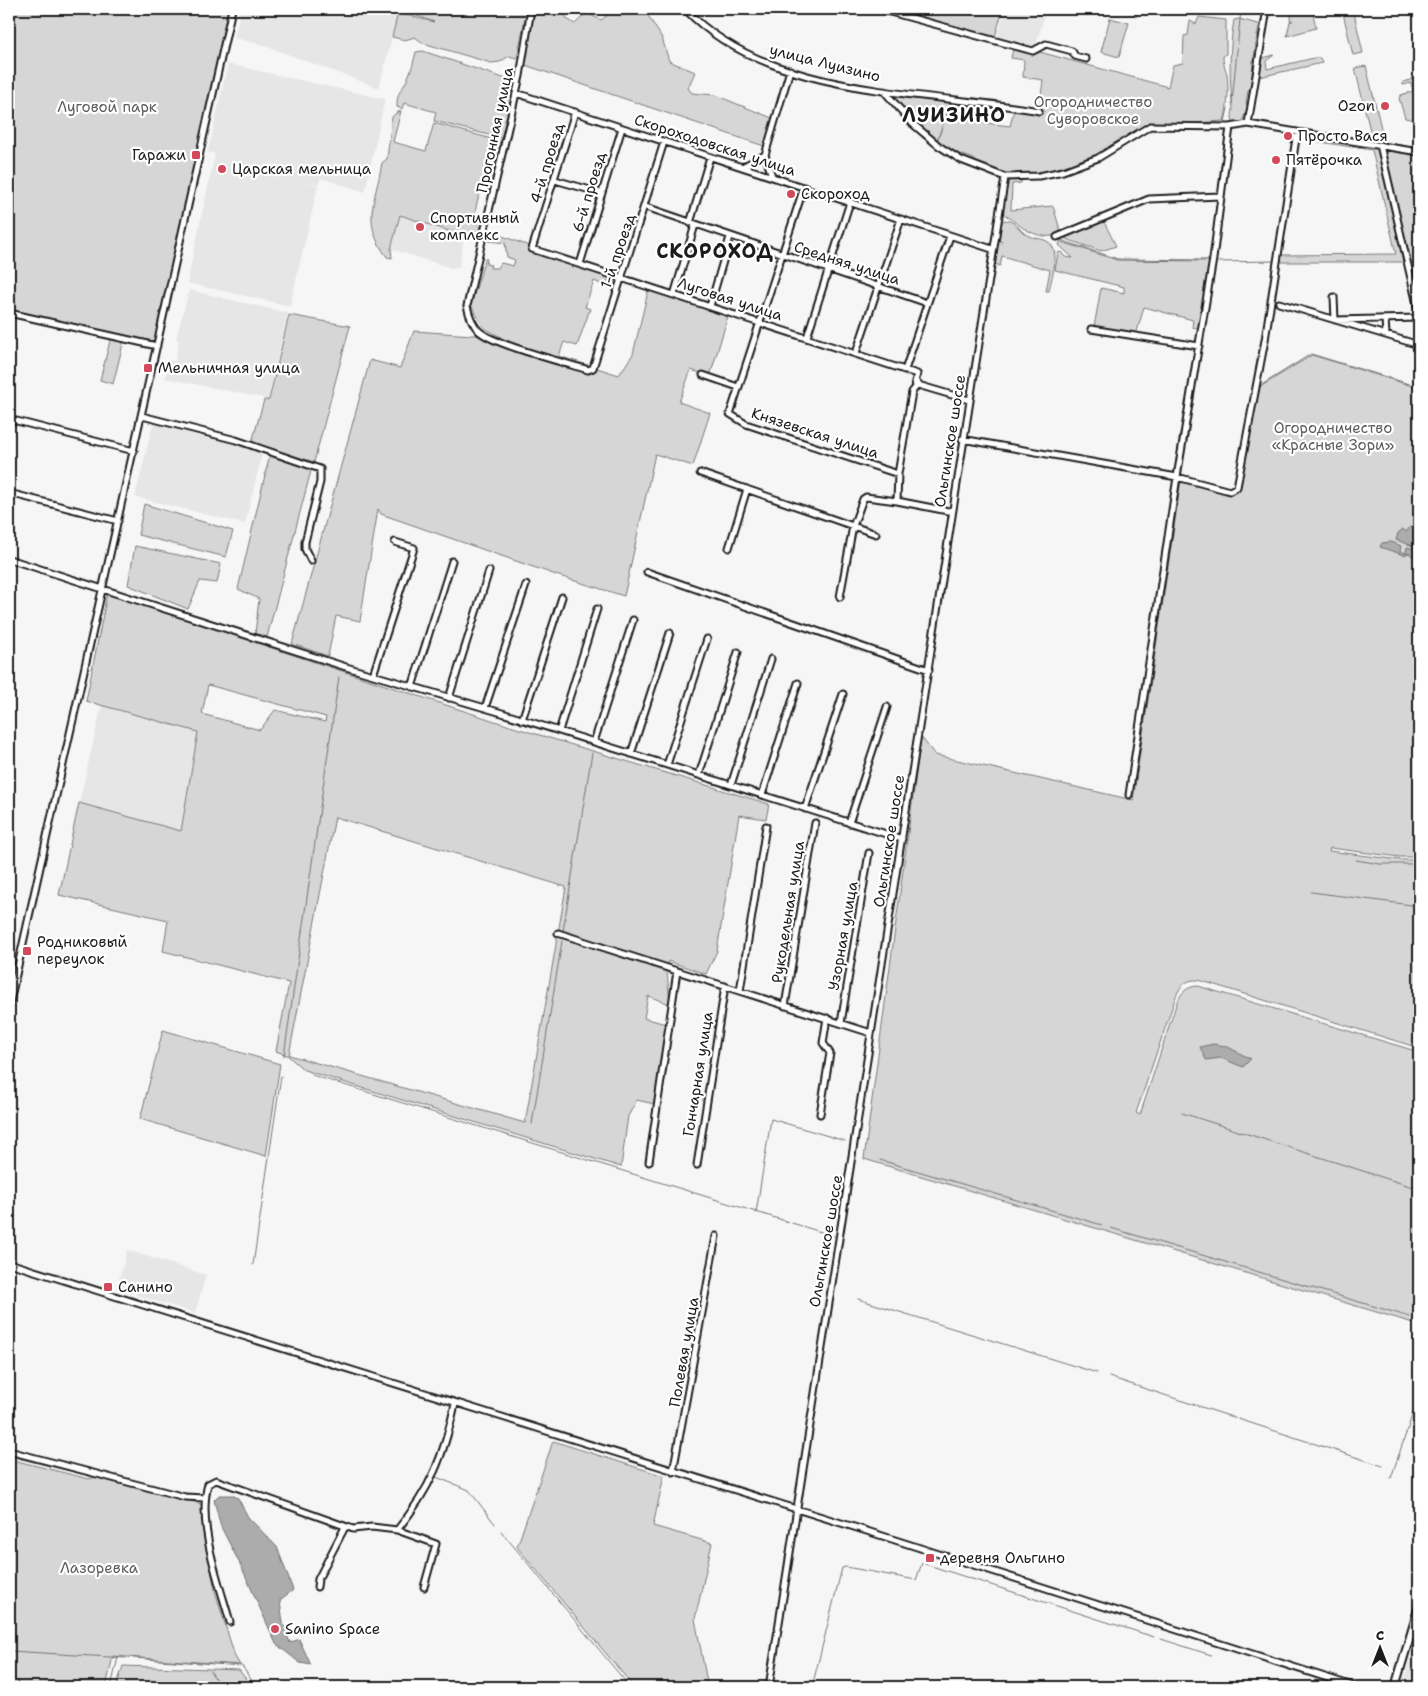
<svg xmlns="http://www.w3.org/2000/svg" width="1428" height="1696" viewBox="0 0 1428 1696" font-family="'Shantell Sans',sans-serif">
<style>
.built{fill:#e6e6e6}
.green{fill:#d6d6d6;stroke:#797979;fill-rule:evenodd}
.water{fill:#acacac;stroke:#727272}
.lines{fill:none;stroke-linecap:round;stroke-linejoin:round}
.stream{stroke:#727272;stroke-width:1}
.minor-casing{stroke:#1c1c1c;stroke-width:9}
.major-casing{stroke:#1c1c1c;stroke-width:10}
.minor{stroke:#fff;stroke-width:5}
.major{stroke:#fff;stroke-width:6}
.poi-dot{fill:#d1495b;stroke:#fff;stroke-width:2}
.labels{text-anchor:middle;stroke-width:4.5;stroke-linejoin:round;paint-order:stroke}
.street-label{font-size:15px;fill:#1c1c1c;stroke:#fff}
.park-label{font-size:15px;fill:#5d5d5d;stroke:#fff}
.poi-label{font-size:15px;fill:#1c1c1c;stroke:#fff;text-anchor:start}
.district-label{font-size:20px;font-weight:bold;letter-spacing:1px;fill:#1c1c1c;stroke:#fff}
</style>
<rect width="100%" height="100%" fill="#f6f6f6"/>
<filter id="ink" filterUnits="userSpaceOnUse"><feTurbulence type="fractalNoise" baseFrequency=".02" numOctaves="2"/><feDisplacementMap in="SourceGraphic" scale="10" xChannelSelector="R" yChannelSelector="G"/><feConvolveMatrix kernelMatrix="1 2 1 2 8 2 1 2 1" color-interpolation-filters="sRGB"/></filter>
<g filter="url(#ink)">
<path class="built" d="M 241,9 L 386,9 L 398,13 L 379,88 L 260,44 L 234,38 Z
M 1005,9 L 1046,9 L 1035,48 L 1032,49 L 997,37 Z
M 228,64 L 385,99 L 365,192 L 321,178 L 318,185 L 304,181 L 318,186 L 290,306 L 187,283 L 215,154 L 208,152 Z
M 400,215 L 464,236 L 459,267 L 451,268 L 391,249 Z
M 189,290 L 288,313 L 268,399 L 165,378 L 169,360 L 175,361 L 179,340 L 176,339 Z
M 153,424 L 263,450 L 245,524 L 135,497 Z
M 102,705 L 198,731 L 181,832 L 79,803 Z
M 127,1250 L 206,1275 L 195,1313 L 136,1295 L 137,1288 L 131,1287 L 129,1293 L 118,1291 L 117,1287 Z
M 1419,1628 L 1419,1687 L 1402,1687 Z"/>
<path class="green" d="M 9,9 L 228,9 L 156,343 L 9,311 Z
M 399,9 L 527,9 L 517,58 L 509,56 L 500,62 L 491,63 L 423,43 L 415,37 L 405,40 L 392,37 L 398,13 L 434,22 Z
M 533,9 L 562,9 L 567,19 L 575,24 L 586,13 L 601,20 L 616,9 L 644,9 L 662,38 L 669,61 L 695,72 L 688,88 L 692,93 L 715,95 L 772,118 L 764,146 L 525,65 Z
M 905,9 L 1003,9 L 995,37 L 904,12 Z
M 1292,9 L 1312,9 L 1316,28 L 1287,36 L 1290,21 L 1293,21 L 1290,20 Z
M 1342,9 L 1353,9 L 1363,53 L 1353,55 Z
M 1199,17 L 1226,20 L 1226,54 L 1223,56 C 1223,64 1225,67 1227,74 C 1229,87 1228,109 1224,121 L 1145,126 L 1100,155 L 1068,167 L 1043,173 L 1010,175 L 977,164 L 974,159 C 960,153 949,154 937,141 L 952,101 L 966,103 L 967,108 L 974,107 L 975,104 L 978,106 L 977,122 L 1010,126 L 1014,110 L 1039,112 L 1043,80 L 1023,77 L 1024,60 L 1011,58 L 1013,49 L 1036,51 L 1168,87 L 1173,65 L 1183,63 L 1184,36 L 1188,35 L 1190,21 L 1196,24 Z
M 1110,18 L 1129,23 L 1119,57 L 1101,52 Z
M 1239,19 L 1262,25 L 1259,26 L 1256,41 L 1259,42 L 1256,43 L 1254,58 L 1256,59 L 1253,60 L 1251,90 L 1248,90 L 1246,104 L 1249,105 L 1247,116 L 1244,116 L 1243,121 L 1234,123 C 1230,118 1233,114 1233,108 C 1229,79 1229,49 1234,20 Z
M 423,51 L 515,82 L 501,138 L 434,121 L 436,112 L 404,103 L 402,109 L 397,107 C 396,91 404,89 408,77 C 412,69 414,60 416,52 Z
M 1274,55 L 1266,61 L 1267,69 L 1314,58 L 1320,58 L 1322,63 L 1259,77 L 1263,58 Z
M 1366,66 L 1384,140 L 1375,139 L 1383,141 L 1381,143 L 1369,141 L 1372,139 L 1355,68 Z
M 1414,79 L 1417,89 L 1419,89 L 1419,121 L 1405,118 L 1399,98 L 1401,95 L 1413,91 L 1411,83 L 1403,85 L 1403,82 Z
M 890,94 L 951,101 L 937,141 L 904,111 Z
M 401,111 L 393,142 L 426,151 L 434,123 L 499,141 L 501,148 L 492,191 L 481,188 C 478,198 474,212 475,222 L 481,227 L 479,236 L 464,236 L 400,215 L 391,249 L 392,258 L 387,257 C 361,222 375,203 382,163 L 387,159 L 392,117 L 396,113 Z
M 1303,135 L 1419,154 L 1419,262 L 1282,262 L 1280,255 L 1396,254 L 1372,150 L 1300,139 Z
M 1010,178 L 1021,178 L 1021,183 L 1012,184 L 1011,210 L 1053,206 L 1061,233 C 1040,244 1018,225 1002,212 L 1007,181 Z
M 1003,220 C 1017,220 1019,232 1029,236 C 1035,239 1043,238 1048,242 C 1062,251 1051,278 1049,291 L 1046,291 L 1050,270 L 1002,256 L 1000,266 L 993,263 L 996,248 L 1002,242 L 997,239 Z
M 1103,220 L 1116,246 L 1101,251 L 1063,238 Z
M 491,232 L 620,279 L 620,284 L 608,280 L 606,286 L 594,281 L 585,307 L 590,309 L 577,346 L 564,342 L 559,356 L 619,375 L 633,354 L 649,287 L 729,313 L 710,376 L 691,370 L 679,402 L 710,413 L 693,466 L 655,454 L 624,596 L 559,576 L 381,514 L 378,509 L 360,621 L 336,616 L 328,656 L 292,644 L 370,360 L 400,368 L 414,331 L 501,337 L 484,328 L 471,305 L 485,259 L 487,259 L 486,264 L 491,265 L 490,268 L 498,268 L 501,263 L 513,266 L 515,260 L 507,257 L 505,243 L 489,241 Z
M 1061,240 L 1118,259 L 1211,260 L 1199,328 L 1192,327 L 1193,320 L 1144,307 L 1136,335 L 1094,327 L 1101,288 L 1124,293 L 1124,287 L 1055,270 L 1058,253 L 1061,252 L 1065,257 L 1073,258 L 1059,245 Z
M 289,315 L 350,326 L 314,462 L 252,442 L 264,400 L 269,400 Z
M 111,337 L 124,340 L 113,384 L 100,380 Z
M 1312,355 L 1419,388 L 1419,857 L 1400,857 L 1330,848 L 1329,851 L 1400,860 L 1419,860 L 1419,1048 L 1199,980 C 1186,979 1181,985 1176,996 L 1136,1113 L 1140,1115 L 1177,1002 C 1182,992 1186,987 1198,986 L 1419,1052 L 1419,1312 L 1413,1323 L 864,1159 L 921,737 L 935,755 L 1133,800 L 1181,480 L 1185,479 L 1231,494 L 1237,493 L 1260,387 Z
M 270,454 L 312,467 L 267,637 L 255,634 L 259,599 L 238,589 Z
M 144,504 L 233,531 L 226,557 L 138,535 Z
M 135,546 L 221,564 L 217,583 L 200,581 L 188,609 L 128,585 Z
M 107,594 L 513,727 L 769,804 L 766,819 L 739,815 L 717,951 L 706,974 L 668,961 L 667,971 L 670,1004 L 648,996 L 644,1018 L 666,1024 L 654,1104 L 637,1100 L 628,1116 L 621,1167 L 304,1070 L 287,1055 L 276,1051 L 289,983 L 163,951 L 168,920 L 59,895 L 79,803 L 181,831 L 198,732 L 86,701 ZM 208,685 L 326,717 L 325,722 L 275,710 L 260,730 L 202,714 ZM 335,817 L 566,887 L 525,1123 L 289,1055 Z
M 163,1030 L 280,1064 L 266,1156 L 140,1119 Z
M 553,1441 L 664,1476 L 653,1526 L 712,1543 L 695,1619 L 708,1687 L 634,1687 L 517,1547 Z
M 9,1459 L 89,1479 L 104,1475 L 204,1505 L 208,1552 L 215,1591 L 235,1657 L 240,1665 L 113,1656 L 106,1687 L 9,1687 Z
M 123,1666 L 239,1670 L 252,1687 L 116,1687 Z"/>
<path class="water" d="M 1410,527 L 1419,529 L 1419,548 L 1396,540 L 1398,533 L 1403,529 L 1406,532 Z
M 1392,542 L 1401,546 L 1400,551 L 1406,553 L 1407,547 L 1419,550 L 1419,555 L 1412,556 L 1409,553 L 1404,555 L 1380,547 L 1382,543 Z
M 1213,1044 L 1226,1046 L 1251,1059 L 1243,1067 L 1221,1058 L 1206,1060 L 1200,1047 Z
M 219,1495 L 232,1495 L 238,1498 L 248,1517 L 277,1547 L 293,1590 L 280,1600 L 283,1623 L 290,1643 L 299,1639 L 311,1665 L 300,1663 L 276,1644 L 242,1568 L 221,1527 L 214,1500 Z"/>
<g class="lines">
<path class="stream" d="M 1136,17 L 1138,9
M 1232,103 L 1241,9
M 1225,122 L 1228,108
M 1197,129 L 1203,129
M 1210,129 L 1226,130 L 1223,152
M 1220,175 L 1223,155
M 1212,194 L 1218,192 L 1220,179
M 1174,195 L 1196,195
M 1213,232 L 1217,199
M 1062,242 L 1117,260 L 1210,261
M 1210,255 L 1213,238
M 1218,262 L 1273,261
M 1260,386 L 1311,354 L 1419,387
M 1356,860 L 1380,864 L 1419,864
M 1311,892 L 1419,906
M 563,931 L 592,753
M 284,1056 L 339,677
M 312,1075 L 834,1236
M 1182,1113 L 1419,1189
M 532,1124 L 562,941
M 880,1160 L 1102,1225
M 756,1213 L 771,1119 L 845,1141
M 1111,1228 L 1410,1317
M 253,1265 L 281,1076
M 858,1299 L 1097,1373
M 1419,1317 L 1419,1344
M 1109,1377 L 1383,1466
M 9,1456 L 94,1477
M 436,1477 L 469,1490 L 495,1524
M 1391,1478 L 1416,1404 L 1419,1348
M 501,1531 L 630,1687
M 925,1564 L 1154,1637
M 1161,1639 L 1211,1655
M 9,1651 L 126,1658
M 133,1658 L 242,1666 L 256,1687
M 210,1671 L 221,1687
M 111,1687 L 118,1657
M 812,1687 L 842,1568 L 846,1567 L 916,1580 L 922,1563"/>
<g class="minor-casing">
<path id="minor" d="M 531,9 L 520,76 L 467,306 C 469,315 472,324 479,331 C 492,344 566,363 588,370 L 593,368 L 664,142
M 685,9 C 769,98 927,91 1039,111
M 879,9 L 1033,51 L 1046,44 L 1072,51 L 1075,56 L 1086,59
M 884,91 L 913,124 L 939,146 L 961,160 L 1005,177 L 1039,176 L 1063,171 L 1098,158 L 1150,126 L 1230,127 L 1248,124 L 1419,152
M 516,93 L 992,249
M 575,112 L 532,249 L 917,374 L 916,378
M 1248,124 L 1267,9
M 1380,145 L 1419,313
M 742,167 L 765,155
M 772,176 L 765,155 L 790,70
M 555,180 L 601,193
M 804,187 L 730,414 L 746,424 L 898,474
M 646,207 L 927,303
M 690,223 L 710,157
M 1057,237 L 1149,199 L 1220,196
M 580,264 L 622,128
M 674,295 L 695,225
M 1334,297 L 1335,320 L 1419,318
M 1279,303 L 1419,345
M 710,306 L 730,237
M 9,313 L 157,346
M 1385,319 L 1386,335
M 1091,329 L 1199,346
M 807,337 L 850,202
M 856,353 L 901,219
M 905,370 L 950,236
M 703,375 L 738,387
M 916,381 L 918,385 L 969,400
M 142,416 L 236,440 L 320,469 L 320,482 L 305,542 L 305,549 L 311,561
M 9,419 L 134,451
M 962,439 L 1177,477 L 1230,491 L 1237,487 L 1265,340 L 1297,132
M 700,473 L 853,526 L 863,499 L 866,497 L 897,501 L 948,511 L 952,510
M 9,493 L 118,521
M 897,501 L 898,474 L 912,392 L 916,387 L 915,381
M 729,548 L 747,489
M 9,559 L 346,667 L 502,713 L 902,839
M 647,572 L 929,670
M 840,597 L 853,526 L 876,534
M 373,675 L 414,548 L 395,542
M 412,687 L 452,561
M 449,698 L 489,571
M 485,708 L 526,585
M 522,720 L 562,597
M 559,731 L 597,609
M 594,742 L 633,620
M 631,754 L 670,633
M 667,765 L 707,639
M 699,775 L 738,652
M 731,785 L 771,659
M 762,795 L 798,683
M 1129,795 L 1177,477 L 1213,259 L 1230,127
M 805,809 L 843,694
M 849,823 L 887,707
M 558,933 L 871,1033
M 740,991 L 766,826
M 9,1006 L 232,9
M 785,1006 L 815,823
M 841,1023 L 869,853
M 820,1114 L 830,1053 L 823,1043 L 827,1018
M 649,1162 L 677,971
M 697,1165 L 725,986
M 9,1263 L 870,1532 L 1356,1687
M 9,1451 L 185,1497 L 204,1498
M 673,1472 L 716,1236
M 397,1530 L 436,1544 L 424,1587
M 317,1587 L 318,1579 L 345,1527
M 230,1622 C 219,1582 197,1525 208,1484 L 216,1480 L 353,1529 L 372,1527 L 397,1530 C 431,1489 444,1455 455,1404
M 769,1687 L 1005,177"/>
</g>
<g class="major-casing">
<path id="major" d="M 1395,1687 L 1419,1606"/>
</g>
<use href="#minor" class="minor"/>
<use href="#major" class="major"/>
</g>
</g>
<g class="poi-dot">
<circle cx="1385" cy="106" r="5"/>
<circle cx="1288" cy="136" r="5"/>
<rect x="191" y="150" width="10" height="10" rx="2.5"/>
<circle cx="1276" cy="160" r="5"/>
<circle cx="222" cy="169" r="5"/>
<circle cx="791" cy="194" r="5"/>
<circle cx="420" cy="227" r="5"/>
<rect x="143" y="363" width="10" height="10" rx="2.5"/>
<rect x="22" y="946" width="10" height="10" rx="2.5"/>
<rect x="103" y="1282" width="10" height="10" rx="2.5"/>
<rect x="925" y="1553" width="10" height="10" rx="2.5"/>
<circle cx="275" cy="1629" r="5"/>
</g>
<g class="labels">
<g class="street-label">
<text transform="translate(825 63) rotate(14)" y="5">улица Луизино</text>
<text transform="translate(495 130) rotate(-78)" y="5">Прогонная улица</text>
<text transform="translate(715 145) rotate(18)" y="5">Скороходовская улица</text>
<text transform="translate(547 163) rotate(-73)" y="5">4-й проезд</text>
<text transform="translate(589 192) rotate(-73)" y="5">6-й проезд</text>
<text transform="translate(618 251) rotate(-71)" y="5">1-й проезд</text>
<text transform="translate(847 263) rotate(18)" y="5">Средняя улица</text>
<text transform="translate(730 299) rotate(18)" y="5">Луговая улица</text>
<text transform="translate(815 433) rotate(18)" y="5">Князевская улица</text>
<text transform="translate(950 441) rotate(-81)" y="5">Ольгинское шоссе</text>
<text transform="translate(889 841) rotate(-81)" y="5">Ольгинское шоссе</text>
<text transform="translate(788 912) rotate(-81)" y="5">Рукодельная улица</text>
<text transform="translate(843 936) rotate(-80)" y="5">Узорная улица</text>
<text transform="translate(698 1074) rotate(-81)" y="5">Гончарная улица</text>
<text transform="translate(826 1241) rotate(-80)" y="5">Ольгинское шоссе</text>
<text transform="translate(684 1352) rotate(-80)" y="5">Полевая улица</text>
</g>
<g class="park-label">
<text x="1093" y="107">Огородничество<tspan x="1093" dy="17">Суворовское</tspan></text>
<text x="107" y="112">Луговой парк</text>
<text x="1333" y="433">Огородничество<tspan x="1333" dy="17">«Красные Зори»</tspan></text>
<text x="99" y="1573">Лазоревка</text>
</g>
<g class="poi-label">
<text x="1375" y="111" text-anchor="end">Ozon</text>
<text x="1298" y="141">Просто Вася</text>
<text x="186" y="160" text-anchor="end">Гаражи</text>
<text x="1286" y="165">Пятёрочка</text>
<text x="232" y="174">Царская мельница</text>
<text x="801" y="199">Скороход</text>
<text x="430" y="223">Спортивный<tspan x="430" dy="17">комплекс</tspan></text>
<text x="158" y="373">Мельничная улица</text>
<text x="37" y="947">Родниковый<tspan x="37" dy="17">переулок</tspan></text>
<text x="118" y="1292">Санино</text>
<text x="940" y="1563">деревня Ольгино</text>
<text x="285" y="1634">Sanino Space</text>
</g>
<g class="district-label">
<text x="954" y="122">ЛУИЗИНО</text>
<text x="715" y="258">СКОРОХОД</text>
</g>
</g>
<rect width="1428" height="1696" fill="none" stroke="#fff" stroke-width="30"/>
<rect x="15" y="15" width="1398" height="1666" fill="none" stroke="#1c1c1c" stroke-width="2" filter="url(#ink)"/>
<g transform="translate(1380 1648)" stroke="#ffffff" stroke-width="4" paint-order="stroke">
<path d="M0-4L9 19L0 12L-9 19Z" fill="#1c1c1c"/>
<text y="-8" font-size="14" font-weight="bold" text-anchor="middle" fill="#1c1c1c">С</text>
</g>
</svg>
